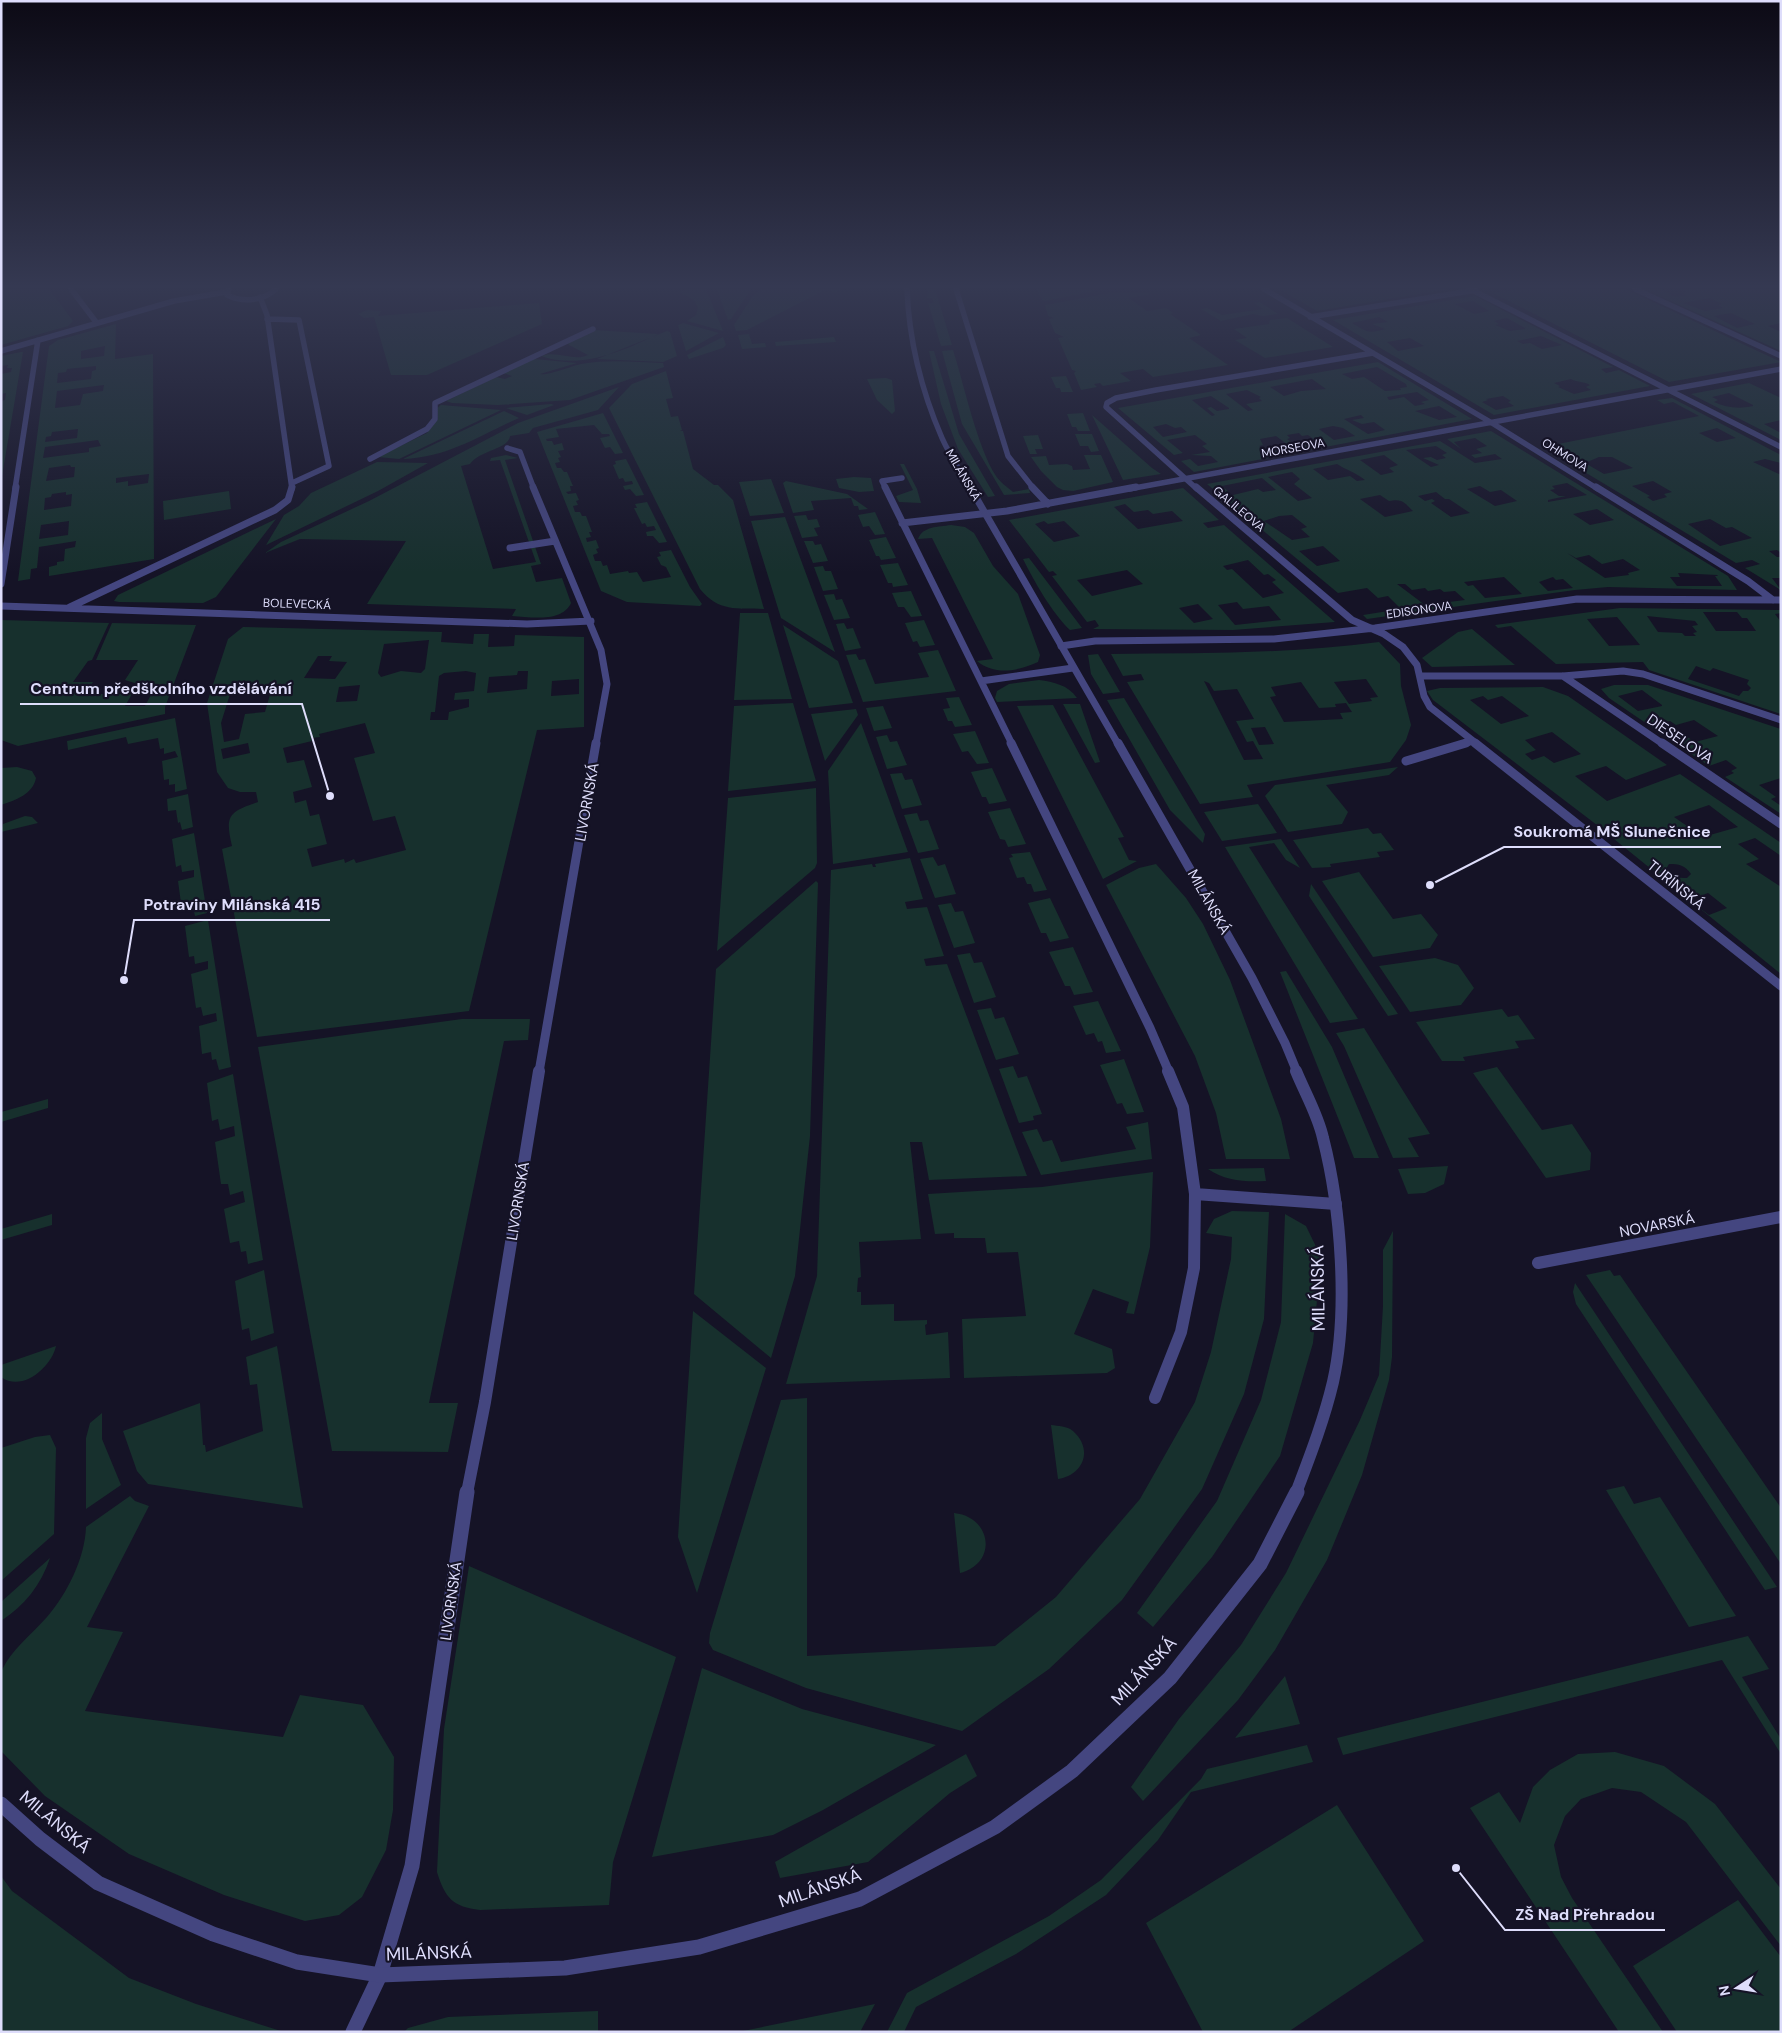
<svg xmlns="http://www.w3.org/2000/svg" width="1782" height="2033" viewBox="0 0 1782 2033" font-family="'DM Sans',sans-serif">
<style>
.green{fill:#17302d;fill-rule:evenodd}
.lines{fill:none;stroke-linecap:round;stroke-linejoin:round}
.pedestrian{stroke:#444680;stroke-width:5.5}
.minor-far4{stroke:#444680;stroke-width:5.5}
.minor-far3{stroke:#444680;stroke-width:7}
.minor-far2{stroke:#444680;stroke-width:9}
.minor-far1{stroke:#444680;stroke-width:12}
.minor{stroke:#444680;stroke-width:15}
.tertiary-far4{stroke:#444680;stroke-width:5.5}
.tertiary-far3{stroke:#444680;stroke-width:7}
.tertiary-far2{stroke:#444680;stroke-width:9}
.tertiary-far1{stroke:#444680;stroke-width:12}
.tertiary{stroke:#444680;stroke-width:15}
.labels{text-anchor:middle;stroke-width:4.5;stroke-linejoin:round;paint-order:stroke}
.far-street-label{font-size:12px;fill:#deddfb;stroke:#151326}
.street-label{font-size:15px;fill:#deddfb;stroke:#151326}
.near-street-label{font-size:18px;fill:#deddfb;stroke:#151326}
.leader{fill:none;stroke:#deddfb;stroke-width:2}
.callout-dot{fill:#deddfb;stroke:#151326;stroke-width:2}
.callout-label{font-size:16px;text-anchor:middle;font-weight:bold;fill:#deddfb;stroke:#151326;stroke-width:4.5;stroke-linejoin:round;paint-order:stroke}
</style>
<rect width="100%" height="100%" fill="#151326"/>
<path class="green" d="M 1,289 L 49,289 L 73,321 L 68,326 L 1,345 Z
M 686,289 L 706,289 L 723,331 L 687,321 L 696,315 L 698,308 L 694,300 L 679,292 Z
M 717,289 L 751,289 L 731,319 L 728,320 Z
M 760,289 L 841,289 L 836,292 L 825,290 L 747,330 L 736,331 L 734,325 L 752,297 Z
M 928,289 L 935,289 L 952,345 L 941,346 L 928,303 L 934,303 L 932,298 L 927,298 Z
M 1037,289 L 1088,289 L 1095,291 L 1045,301 L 1042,300 Z
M 1279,289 L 1448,289 L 1317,311 Z
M 1516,289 L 1625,289 L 1781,362 L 1669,382 L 1493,293 Z
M 1644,289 L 1660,289 L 1675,297 L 1686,295 L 1683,293 L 1687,292 L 1681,289 L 1781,289 L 1781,323 L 1768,326 L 1781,332 L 1781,343 L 1779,344 L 1781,351 ZM 1710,298 L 1722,304 L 1718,305 L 1723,308 L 1705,311 L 1683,303 ZM 1731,313 L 1755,324 L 1737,328 L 1714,316 Z
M 1110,293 L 1149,293 L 1151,294 L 1129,298 L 1147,311 L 1166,308 L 1173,313 L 1170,314 L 1201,335 L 1189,338 L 1228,365 L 1153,377 L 1143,369 L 1120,373 L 1131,381 L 1103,386 L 1100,383 L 1094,384 L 1097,387 L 1081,390 L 1074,373 L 1076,371 L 1072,370 L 1058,338 L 1064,337 L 1055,333 L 1049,319 L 1054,318 L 1048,316 L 1045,305 Z
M 1475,296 L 1613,367 L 1601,369 L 1606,373 L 1619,370 L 1650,386 L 1494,415 L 1333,320 ZM 1473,301 L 1489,311 L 1474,314 L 1455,304 ZM 1379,317 L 1388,322 L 1372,324 L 1385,329 C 1368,334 1367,332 1352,323 ZM 1507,318 L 1525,328 L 1525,329 L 1510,331 L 1495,325 L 1499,324 L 1494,321 ZM 1541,336 L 1562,345 L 1542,349 L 1530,343 L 1523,344 L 1517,341 ZM 1410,338 L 1424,346 L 1398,351 L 1387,342 ZM 1571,379 C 1578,383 1584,381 1590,385 L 1586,387 L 1591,390 L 1574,394 L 1558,387 L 1560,386 L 1554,383 ZM 1503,396 L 1511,401 L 1508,402 L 1514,406 L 1496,410 L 1482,402 L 1488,400 L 1486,399 Z
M 1260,302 L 1278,314 L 1263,316 L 1253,314 L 1221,321 L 1201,309 L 1207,308 L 1222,315 L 1263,309 L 1254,303 Z
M 539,303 L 542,324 L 427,375 L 391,375 L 374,317 L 364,318 L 358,314 L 367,310 L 381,311 L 378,316 Z
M 1287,318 L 1333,347 L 1265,358 L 1235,340 L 1247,338 L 1234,329 L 1269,324 L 1270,320 Z
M 683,323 L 719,333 L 686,351 L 678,325 Z
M 116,324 L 115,359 L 153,354 L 154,559 L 49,576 L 49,567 L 57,565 L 57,562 L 64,561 L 65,549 L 75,547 L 76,541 L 39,547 L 37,568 L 31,569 L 30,579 L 18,581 L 49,346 L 58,340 ZM 105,346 L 104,356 L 81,359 L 81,351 ZM 96,366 L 96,370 L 92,371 L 91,379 L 57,383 L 58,373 L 66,372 L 67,369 ZM 104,385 L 103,391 L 83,394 L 80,405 L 55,408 L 57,391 ZM 78,429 L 77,438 L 45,442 L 46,437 L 51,436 L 52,432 ZM 98,440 L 101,446 L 89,448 L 89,452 L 43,458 L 45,447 ZM 70,465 L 71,467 L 75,467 L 74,477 L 46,481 L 49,468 ZM 149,474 L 148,483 L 128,486 L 128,481 L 116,483 L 116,478 ZM 66,492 L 66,495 L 72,494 L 71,506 L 44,510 L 45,498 L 51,497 L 52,494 ZM 69,521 L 68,535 L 39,539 L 41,525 Z
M 593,330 L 658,334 C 624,351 579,370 541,356 C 557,350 574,362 588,355 L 569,345 L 568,343 Z
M 667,331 L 670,332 L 677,356 L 663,362 L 597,359 Z
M 749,334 L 752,344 L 765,343 L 766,347 L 742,349 L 738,335 Z
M 723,337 L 726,345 L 723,348 L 689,359 L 687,355 Z
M 834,337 L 836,342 L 776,346 L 775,342 Z
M 953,350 C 964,384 977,447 996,476 C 1000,482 1007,487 1013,492 L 1029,489 L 1030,493 L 1004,495 L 962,424 L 942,351 Z
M 929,351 L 934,351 L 959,434 L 995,496 L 988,497 L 958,449 L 941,404 Z
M 21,352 L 23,352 L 1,482 L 1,401 L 5,400 L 6,393 L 1,394 L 1,374 L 11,372 L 12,368 L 7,368 L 8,365 L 1,366 L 1,356 Z
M 534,359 L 577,363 L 540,374 C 547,376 572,366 581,364 C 608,359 636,362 663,363 L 664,367 L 570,400 L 498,405 L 452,403 L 446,401 L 496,377 L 505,379 L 512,376 L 503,373 Z
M 1378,362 L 1472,419 L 1194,472 L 1181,461 L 1190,459 L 1198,466 L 1218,462 L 1211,456 L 1191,455 L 1210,452 L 1202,446 L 1207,444 L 1195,435 L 1167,440 L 1183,453 L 1174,455 L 1118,408 ZM 1377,367 L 1406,384 L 1407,387 L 1400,388 L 1401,390 L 1385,391 L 1364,377 L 1352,379 L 1342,374 ZM 1312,379 L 1326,389 L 1301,391 L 1284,396 L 1270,387 ZM 1247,390 L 1261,397 L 1259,398 L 1262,401 L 1246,404 L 1253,410 L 1248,411 L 1226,394 ZM 1417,392 L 1429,400 L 1421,402 L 1425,404 L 1415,406 L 1404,397 L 1389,400 L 1387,397 ZM 1211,396 L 1229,408 L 1229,409 L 1217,411 L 1211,407 L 1207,408 L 1215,415 L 1212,416 L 1192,400 ZM 1439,406 L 1457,417 L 1439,420 L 1415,411 ZM 1361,415 L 1364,418 L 1352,420 L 1362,424 L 1374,422 L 1385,430 L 1368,434 L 1344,419 ZM 1166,424 L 1175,428 L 1181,427 L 1187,432 L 1163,437 L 1153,427 ZM 1333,426 L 1343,428 L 1355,436 L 1334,440 L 1319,429 ZM 1299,433 L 1302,436 L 1308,435 L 1319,443 L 1299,447 L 1287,439 L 1290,438 L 1287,435 ZM 1276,436 L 1288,445 L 1277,447 L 1281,450 L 1268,453 L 1259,446 L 1263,445 L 1260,439 Z
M 666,371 L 673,398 L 666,399 L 671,417 L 678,416 L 682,430 L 680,431 L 683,431 L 693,469 L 714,485 L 718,485 L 733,500 L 764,609 C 736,608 719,612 700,589 L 609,408 L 632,384 Z
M 1066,376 L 1073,392 L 1061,392 L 1060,388 L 1056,388 L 1051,377 Z
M 886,378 L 892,380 L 895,411 L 892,414 L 877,400 L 867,379 Z
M 1749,383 L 1781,398 L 1781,420 L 1764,424 L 1781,433 L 1781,440 L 1691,394 ZM 1729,393 L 1753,405 L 1753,406 C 1739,409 1727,408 1714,402 L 1718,400 L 1712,397 Z
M 619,387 L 598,410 L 533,428 L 529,433 L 510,436 C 509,449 480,450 470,464 L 461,466 L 493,569 L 536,562 L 500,460 L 490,461 L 491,458 L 506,455 L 518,458 L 505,460 L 541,564 L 531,566 L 536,582 L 562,578 L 571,603 C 562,623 530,617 512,616 L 516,609 L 367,604 L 406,541 L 300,539 L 265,553 L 281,542 L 369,501 L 518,423 Z
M 1672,398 L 1781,455 L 1781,463 L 1765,459 L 1753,462 L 1781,475 L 1781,553 L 1777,550 L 1769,551 L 1777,557 L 1781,557 L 1781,578 L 1772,578 L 1781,590 L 1745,568 L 1760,564 L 1752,560 L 1736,563 L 1543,447 L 1699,416 L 1673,402 L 1664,404 L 1657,400 ZM 1717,428 L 1736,438 L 1717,442 L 1699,433 ZM 1599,457 L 1612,457 L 1633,468 L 1604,474 L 1585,463 ZM 1653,481 L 1672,492 L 1664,494 L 1667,497 L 1653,501 L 1647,497 L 1650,496 L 1632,486 ZM 1710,519 L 1726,528 L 1732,527 L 1752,538 L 1720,546 L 1688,524 Z
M 551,404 L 554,405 L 527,415 L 506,408 Z
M 441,405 L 501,410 L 399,459 L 378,457 L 427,433 L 438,419 L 437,408 Z
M 504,411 L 519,418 C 478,436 450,457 403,459 Z
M 603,413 L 623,453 L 615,454 L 610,447 L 605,448 L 600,438 L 610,436 L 609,434 L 602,434 L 594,425 L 556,429 L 559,437 L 546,439 L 547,441 L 552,441 L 554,445 L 562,443 L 564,450 L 558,451 L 561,457 L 558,458 L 560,462 L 555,463 L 557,468 L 561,468 L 564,472 L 567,472 L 573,486 L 570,486 L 571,491 L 566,492 L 568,494 L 576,493 L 579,500 L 576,501 L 578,505 L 573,506 L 575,512 L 580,512 L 582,516 L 586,516 L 592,532 L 589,532 L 591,537 L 586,538 L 587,542 L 596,540 L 599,548 L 596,549 L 598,553 L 593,555 L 595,561 L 601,561 L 603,566 L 607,565 L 610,574 L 628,571 L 629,573 L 637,572 L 643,582 L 671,577 L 666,567 L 661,565 L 657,557 L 661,556 L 659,552 L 671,550 L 690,587 L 702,604 L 700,606 L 627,602 L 601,591 L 537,432 Z
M 1083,413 L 1090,431 L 1078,431 L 1076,427 L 1072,427 L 1067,414 Z
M 1092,415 L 1152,468 L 1161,474 L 1123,480 Z
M 1491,431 L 1728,576 L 1737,590 L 1608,587 L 1575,590 L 1367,619 L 1363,615 L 1401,609 L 1388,596 L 1378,598 L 1367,588 L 1338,593 L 1207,484 L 1440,441 L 1475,463 L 1502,459 L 1495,454 L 1475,458 L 1471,455 L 1482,453 L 1476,449 L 1487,446 L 1475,438 L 1454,442 L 1461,449 L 1447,439 ZM 1436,446 L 1447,453 L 1442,455 L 1446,458 L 1437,460 L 1431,457 L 1423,458 L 1439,465 L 1431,467 L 1406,450 ZM 1384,455 L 1398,465 L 1389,468 L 1394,472 L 1381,475 L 1360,460 ZM 1337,464 C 1346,470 1355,472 1365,480 L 1357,481 L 1350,476 L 1328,480 L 1313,469 ZM 1292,472 L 1300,479 L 1294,484 L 1312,498 L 1298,501 L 1268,477 ZM 1262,478 L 1276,490 L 1263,492 L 1258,489 L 1229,496 L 1226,493 L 1229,492 L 1222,486 ZM 1567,483 L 1587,495 L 1548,502 L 1548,500 L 1566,496 L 1559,496 L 1550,490 L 1555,489 L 1552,486 ZM 1480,486 L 1490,492 L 1501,490 L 1517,501 L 1495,506 L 1467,489 ZM 1436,492 L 1445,499 L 1449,499 L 1470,513 L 1451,517 L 1431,503 L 1435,501 L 1432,499 L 1425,501 L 1418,496 ZM 1380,495 L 1389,501 C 1404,498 1405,504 1413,511 L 1385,517 L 1360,499 ZM 1597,509 L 1614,520 L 1590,525 L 1573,514 ZM 1292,515 L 1307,527 L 1301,529 L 1310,537 L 1292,540 L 1264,521 L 1279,516 ZM 1323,546 L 1340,561 L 1317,566 L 1299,551 ZM 1567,553 L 1576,558 L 1589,555 L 1602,564 L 1623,559 L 1640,570 L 1628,573 L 1629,575 L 1605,578 ZM 1678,573 L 1717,575 L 1718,576 L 1715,576 L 1722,586 L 1677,586 L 1670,577 L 1680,577 ZM 1504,577 L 1522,594 L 1485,598 L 1473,585 L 1468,586 L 1464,582 ZM 1553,577 L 1556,580 L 1563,579 L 1573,588 L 1548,591 L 1539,582 ZM 1397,584 L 1405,584 L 1412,590 L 1425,588 L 1428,591 L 1440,589 L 1444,592 L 1455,591 L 1465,600 L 1425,605 Z
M 1075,434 L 1092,434 L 1099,451 L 1091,452 L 1088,446 L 1080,446 Z
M 1038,435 L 1043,449 L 1035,449 L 1037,454 L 1030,454 L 1023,436 Z
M 1084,455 L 1101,455 L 1113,482 L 1073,491 L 1063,490 L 1057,487 L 1041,471 L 1031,457 L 1046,456 L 1049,465 L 1067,464 L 1072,466 L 1073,470 L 1090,469 Z
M 626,459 L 644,495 L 636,496 L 630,489 L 625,490 L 623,486 L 633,484 L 632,481 L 625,482 L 623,478 L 619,479 L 613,465 L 616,464 L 615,461 Z
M 377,462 L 428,463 L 378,491 L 266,545 L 284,515 L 299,506 L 311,493 Z
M 900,464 L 904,464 L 917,489 L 921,503 L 899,502 L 896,496 L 913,490 Z
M 854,477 L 871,478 L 874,491 L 859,492 L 839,488 L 836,479 Z
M 771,479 L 784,513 L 750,516 L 739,482 Z
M 786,481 L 847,494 L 868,509 L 859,510 L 858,506 L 854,506 L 851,498 L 811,501 L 814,510 L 793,513 L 783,483 Z
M 1183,488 L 1219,520 L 1203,523 L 1208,528 L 1224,525 L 1335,622 L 1233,630 L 1093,629 L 1099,626 L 1095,620 L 1087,622 L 1052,576 L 1057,575 L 1053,571 L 1049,572 L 1009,520 ZM 1125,504 L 1134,512 L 1148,510 L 1153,514 L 1172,511 L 1183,521 L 1138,529 L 1114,507 ZM 1044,521 L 1048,524 L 1064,521 L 1080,536 L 1054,542 L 1035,524 ZM 1248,560 L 1264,575 L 1268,574 L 1276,580 L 1272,582 L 1284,593 L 1263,598 L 1232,569 L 1227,570 L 1223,566 ZM 1127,570 L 1143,584 L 1092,596 L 1077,580 ZM 1237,602 L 1243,609 L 1269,606 L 1281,620 L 1235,625 L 1218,605 ZM 1198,604 L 1213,619 L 1194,623 L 1179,608 Z
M 229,491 L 231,509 L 164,520 L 163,501 Z
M 647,502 L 667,542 L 659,543 L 653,536 L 647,536 L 646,532 L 656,530 L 654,526 L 647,527 L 645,523 L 642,524 L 634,508 L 637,508 L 635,504 Z
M 875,512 L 885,534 L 875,535 L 869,526 L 863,527 L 858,515 Z
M 806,515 L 808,520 L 817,519 L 820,527 L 814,528 L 818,536 L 802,538 L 794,516 Z
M 785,517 L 835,652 L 781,618 L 751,521 Z
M 276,519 L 216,597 L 203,603 L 119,602 L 114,601 L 118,595 Z
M 951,525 L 965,527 L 974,533 L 993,566 L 1018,594 L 1040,655 L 1038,662 C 1018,671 995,676 977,661 L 993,659 L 932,538 L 918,539 C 923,526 938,527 951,525 Z
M 886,537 L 896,558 L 881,560 L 879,556 L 876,556 L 869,540 Z
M 804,541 L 813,541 L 815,545 L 821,544 L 828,561 L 813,563 Z
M 1029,558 L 1082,628 L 1070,630 C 1052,613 1034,581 1023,559 Z
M 898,563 L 908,585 L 893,587 L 892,583 L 888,583 L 880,565 Z
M 823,566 L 825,571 L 831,571 L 838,589 L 823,591 L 814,567 Z
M 911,591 L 922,616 L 911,617 L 904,607 L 898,607 L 892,593 Z
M 834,594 L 836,600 L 842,599 L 850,618 L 834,620 L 824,595 Z
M 1620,608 L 1781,610 L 1781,613 L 1775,614 L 1781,622 L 1781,714 L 1649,670 L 1643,662 L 1556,664 L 1511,626 L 1498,628 L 1495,625 ZM 1703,612 L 1737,612 L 1742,618 L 1747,618 L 1756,631 L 1716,631 ZM 1647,616 L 1695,621 L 1698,625 L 1692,626 L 1697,632 L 1693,633 L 1696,636 L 1685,636 L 1682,633 L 1658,632 ZM 1617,617 L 1640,645 L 1609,646 L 1587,619 ZM 1696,666 L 1710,671 L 1713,668 L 1749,680 L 1747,684 L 1751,688 L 1748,691 L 1743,691 L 1739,696 L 1688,679 Z
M 740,613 L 768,613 L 792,699 L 734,700 Z
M 1,620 L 109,623 L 92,660 L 88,661 L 73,682 L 93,682 L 85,694 L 132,694 L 125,706 L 145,706 L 154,689 L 125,680 L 138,660 L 96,660 L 112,623 L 196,625 L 165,707 L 165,714 L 18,746 L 1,740 Z
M 924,620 L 935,645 L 920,647 L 917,641 L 913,642 L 905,623 Z
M 844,623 L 847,629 L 853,628 L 861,648 L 845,651 L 836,624 Z
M 783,625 L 838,661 L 853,703 L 809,708 Z
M 243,627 L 442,632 L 441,642 L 473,644 L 474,634 L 489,634 L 488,647 L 514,646 L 515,635 L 584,637 L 584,727 L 537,730 L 469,1011 L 257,1037 L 222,849 L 232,846 C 225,816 228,812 258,802 L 256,792 L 240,792 L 228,788 L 217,772 L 207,703 L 228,639 ZM 429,640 L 425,669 L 421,673 L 401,671 L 381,677 L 378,673 L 384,644 ZM 318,656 L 332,656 L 329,661 L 347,662 L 335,679 L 304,678 ZM 466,671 L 476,673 L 474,691 L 455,693 L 454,700 L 469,699 L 469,707 L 449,712 L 448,720 L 430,720 L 431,712 L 435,712 L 439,676 L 444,673 ZM 518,671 L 528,671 L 527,689 L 487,693 L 489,677 L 517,675 ZM 579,679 L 579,694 L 551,696 L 552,681 ZM 360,685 L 357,701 L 336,702 L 339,687 ZM 271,691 L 265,712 L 245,714 L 239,739 L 224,742 L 221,723 L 230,694 ZM 365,723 L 375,753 L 354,758 L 373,821 L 395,816 L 406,850 L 356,863 L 354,859 L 345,863 L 344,859 L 312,867 L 307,849 L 327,844 L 319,814 L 310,816 L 306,800 L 295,803 L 293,792 L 312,787 L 304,760 L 287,763 L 283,748 L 312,741 L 311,738 L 320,737 L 319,734 ZM 248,743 L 250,753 L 223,759 L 221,749 Z
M 1472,629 L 1515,665 L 1432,667 L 1422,658 L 1458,632 Z
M 1379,642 L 1400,664 L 1401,686 L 1411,725 L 1406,740 L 1390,762 L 1247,785 L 1253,797 L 1200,804 L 1127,682 L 1144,680 L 1141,674 L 1123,676 L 1111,654 C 1201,653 1289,654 1379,642 ZM 1366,679 L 1378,697 L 1370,698 L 1372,701 L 1349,704 L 1334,682 ZM 1204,681 L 1209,683 L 1214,691 L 1237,689 L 1254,719 L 1236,721 L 1247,742 L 1253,741 L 1263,759 L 1244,760 ZM 1301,682 L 1319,708 L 1336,707 L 1335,704 L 1346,703 L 1352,712 L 1340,713 L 1343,719 L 1284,722 L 1270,697 L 1276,696 L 1271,687 ZM 1265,727 L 1274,744 L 1259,745 L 1251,728 Z
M 938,650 L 956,691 L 863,702 L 846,655 L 856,654 L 859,660 L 865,659 L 875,684 L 929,677 L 918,653 Z
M 1098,654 L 1120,692 L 1103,694 L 1091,674 L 1088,655 Z
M 1039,680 C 1054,682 1068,685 1077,698 L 997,702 L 995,698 L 997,691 L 1009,684 Z
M 1614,685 L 1648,685 L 1781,729 L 1781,778 L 1759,785 L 1776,797 L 1771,799 L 1781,806 L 1781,814 L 1725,777 L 1734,773 L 1731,771 L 1737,768 L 1726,760 L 1709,766 L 1609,698 L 1601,689 ZM 1642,690 L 1662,705 L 1662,706 L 1638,711 L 1618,696 ZM 1694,720 L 1718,736 L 1695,742 L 1680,732 L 1672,733 L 1660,724 L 1670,721 L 1676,725 Z
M 1543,687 L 1568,696 L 1667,765 L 1626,780 L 1606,766 L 1575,776 L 1607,801 L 1680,774 L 1781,843 L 1781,856 L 1755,838 L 1738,844 L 1759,859 L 1746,864 L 1781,887 L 1781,974 L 1593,822 L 1433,700 L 1427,691 L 1440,688 ZM 1483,696 L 1488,700 L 1502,696 L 1529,716 L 1501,724 L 1470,700 ZM 1552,732 L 1581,754 L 1554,763 L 1544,756 L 1532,760 L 1525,754 L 1536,750 L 1525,740 ZM 1709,805 L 1738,827 L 1703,837 L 1674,817 ZM 1669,864 C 1679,864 1685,865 1691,874 L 1687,878 C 1678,878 1671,877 1666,869 ZM 1708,893 L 1727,908 L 1709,915 L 1689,900 Z
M 959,697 L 972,725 L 955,727 L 952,721 L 948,721 L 943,709 L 950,708 L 946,698 Z
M 1124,698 L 1205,834 L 1203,843 L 1170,810 L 1107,700 Z
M 793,703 L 816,781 L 728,791 L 734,706 Z
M 1063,704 L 1080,704 L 1100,762 L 1095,763 Z
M 1053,705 L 1124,837 L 1118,838 L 1129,860 L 1137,861 L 1103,879 L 1017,706 Z
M 883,706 L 892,728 L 874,731 L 866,708 Z
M 856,709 L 858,715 L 825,761 L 811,714 Z
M 175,718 L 187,789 L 175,792 L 175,784 L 169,785 L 169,779 L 164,780 L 162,761 L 178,757 L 175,751 L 164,754 L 164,748 L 160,749 L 158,738 L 128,744 L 126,737 L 68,750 L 67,741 Z
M 861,723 L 908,852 L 833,864 L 828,771 Z
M 975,731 L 989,763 L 977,764 L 968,751 L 962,752 L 953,734 Z
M 887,735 L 890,742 L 897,741 L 907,765 L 887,769 L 876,737 Z
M 17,767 L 32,771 L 36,778 C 33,794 16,800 1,805 L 1,768 Z
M 1398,767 L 1389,775 L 1326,785 L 1348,812 L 1342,824 L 1288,832 L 1265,796 L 1275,785 Z
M 992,768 L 1007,801 L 989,804 L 986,797 L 982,797 L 971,772 Z
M 902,773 L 905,780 L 912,779 L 922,805 L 902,809 L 890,774 Z
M 816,788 L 817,863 L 815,868 L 717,951 L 728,798 Z
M 188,794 L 193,827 L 182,830 L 180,822 L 178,823 L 176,810 L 168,811 L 167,799 Z
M 1258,804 L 1277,833 L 1222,841 L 1204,812 Z
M 1010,808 L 1026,844 L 1008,847 L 1005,840 L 1000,839 L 988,812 Z
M 917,813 L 920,821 L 928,820 L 939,849 L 918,853 L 904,815 Z
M 25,816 L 32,817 L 38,823 L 1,832 L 3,824 Z
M 1368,828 L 1373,834 L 1381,833 L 1394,850 L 1377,852 L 1380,857 L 1330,864 L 1331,867 L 1312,868 L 1293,840 Z
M 194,833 L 207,913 L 195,916 L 193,907 L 190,908 L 189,901 L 181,903 L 178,881 L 194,877 L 194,870 L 182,872 L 181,865 L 176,867 L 172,839 Z
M 1281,839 L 1300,868 L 1286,860 L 1274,843 L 1249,847 L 1358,1019 L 1330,1023 L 1225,847 Z
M 1030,852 L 1047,890 L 1034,892 L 1031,884 L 1027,884 L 1024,877 L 1017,878 L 1009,858 L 1013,857 L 1011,854 Z
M 933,857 L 938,866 L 945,864 L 956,894 L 935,898 L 920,859 Z
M 910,858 L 923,899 L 905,902 L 907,909 L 927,907 L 944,956 L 924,959 L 926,966 L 947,964 L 1027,1176 L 929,1180 L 922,1142 L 910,1142 L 921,1239 L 859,1242 L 861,1277 L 858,1278 L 857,1292 L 861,1292 L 861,1305 L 894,1304 L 894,1321 L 927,1320 L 927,1324 L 925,1325 L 926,1335 L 948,1332 L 950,1378 L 786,1384 L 817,1276 L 831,870 L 872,864 L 873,867 L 876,867 L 875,864 Z
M 1156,864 L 1186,898 L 1203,924 L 1230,980 L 1281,1119 L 1290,1159 L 1226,1159 L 1216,1113 L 1195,1056 L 1106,885 L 1139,868 Z
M 1359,872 L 1393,919 L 1421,914 L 1438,935 L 1430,948 L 1373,957 L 1322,881 Z
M 816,881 L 818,883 L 810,1136 L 795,1276 L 771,1358 L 694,1294 L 716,969 Z
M 1311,884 L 1398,1014 L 1388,1016 L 1309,896 Z
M 1050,898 L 1069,938 L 1050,942 L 1046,933 L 1041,933 L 1028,903 Z
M 951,903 L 955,912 L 963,911 L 975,943 L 954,948 L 938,905 Z
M 208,920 L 231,1067 L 219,1070 L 216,1059 L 212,1060 L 211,1052 L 202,1054 L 199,1026 L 217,1021 L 216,1013 L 203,1016 L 201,1007 L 196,1008 L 191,974 L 208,969 L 208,961 L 195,964 L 194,956 L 189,957 L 185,926 Z
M 1073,947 L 1093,992 L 1074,995 L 1070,986 L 1065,986 L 1049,952 Z
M 970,953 L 974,963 L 982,962 L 996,997 L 974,1003 L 957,955 Z
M 1435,958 L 1458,965 L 1474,988 L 1461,1005 L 1410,1012 L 1379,966 Z
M 1286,971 L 1332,1047 L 1379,1158 L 1354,1158 L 1280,972 Z
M 1098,1001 L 1121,1051 L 1106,1053 L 1102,1041 L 1098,1042 L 1094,1033 L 1086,1035 L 1073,1006 Z
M 991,1008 L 995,1019 L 1004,1017 L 1019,1054 L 996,1060 L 977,1010 Z
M 1502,1009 L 1508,1017 L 1518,1015 L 1535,1039 L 1515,1041 L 1519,1048 L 1463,1057 L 1465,1061 L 1442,1061 L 1416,1022 Z
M 462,1019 L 530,1019 L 528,1040 L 504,1041 L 429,1403 L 458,1403 L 448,1452 L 332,1451 L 258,1047 Z
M 1364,1028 L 1430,1134 L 1408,1138 L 1419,1157 L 1393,1158 L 1344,1046 L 1336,1033 Z
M 1124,1059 L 1144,1112 L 1127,1114 L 1122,1103 L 1117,1104 L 1100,1065 Z
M 1013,1066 L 1018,1078 L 1027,1076 L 1042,1114 L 1033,1116 L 1034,1120 L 1019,1123 L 999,1069 Z
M 1497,1067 L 1542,1130 L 1572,1124 L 1591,1153 L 1590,1170 L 1546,1178 L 1473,1073 Z
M 233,1074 L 263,1260 L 248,1264 L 246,1251 L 241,1252 L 239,1241 L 230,1243 L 224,1209 L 245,1202 L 243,1191 L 230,1195 L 228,1184 L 221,1184 L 215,1142 L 235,1136 L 234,1126 L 220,1130 L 218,1119 L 212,1121 L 207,1083 Z
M 48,1099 L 48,1108 L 1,1122 L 1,1112 Z
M 1148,1122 L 1152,1159 L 1041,1175 L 1022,1132 L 1037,1129 L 1043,1142 L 1052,1140 L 1061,1162 L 1136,1149 L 1126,1127 Z
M 1448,1166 L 1444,1184 L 1425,1193 L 1408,1194 L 1398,1169 Z
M 1264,1168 L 1266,1181 C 1245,1182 1225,1181 1208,1169 Z
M 1153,1172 L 1150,1247 L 1134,1314 L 1126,1313 L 1129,1302 L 1093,1289 L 1074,1334 L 1112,1349 L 1115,1368 L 1107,1373 L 964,1378 L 962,1319 L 1026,1316 L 1018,1252 L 987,1253 L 985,1238 L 954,1238 L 954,1233 L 935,1234 L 928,1194 L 1042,1187 Z
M 1232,1211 L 1269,1212 L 1264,1319 L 1244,1394 L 1202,1489 L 1122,1600 L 1049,1669 L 962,1731 L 806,1688 L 713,1650 L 709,1643 L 710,1633 L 781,1400 L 807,1398 L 807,1656 L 995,1646 L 1056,1597 L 1140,1499 L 1195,1402 L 1211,1352 L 1231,1259 L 1232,1237 L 1206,1233 L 1214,1219 Z
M 52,1214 L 52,1225 L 1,1240 L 1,1229 Z
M 1285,1214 L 1306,1226 L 1321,1257 L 1313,1343 L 1280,1456 L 1212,1557 L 1153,1627 L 1137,1613 L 1217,1501 L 1261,1400 L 1281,1322 Z
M 1393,1231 L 1392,1357 L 1389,1380 L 1362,1475 L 1327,1560 L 1275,1650 L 1238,1700 L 1143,1801 L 1131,1787 L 1179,1719 L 1241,1645 L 1286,1573 L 1360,1420 L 1379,1375 L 1383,1306 L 1383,1250 Z
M 264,1270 L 274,1333 L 251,1341 L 249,1328 L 242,1330 L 235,1281 Z
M 1610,1270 L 1614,1276 L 1620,1275 L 1781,1508 L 1781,1564 L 1586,1275 Z
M 1575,1283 L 1777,1587 L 1765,1590 L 1576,1304 L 1573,1292 Z
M 693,1311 L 766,1368 L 697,1593 L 678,1537 Z
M 56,1346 C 52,1366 23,1393 1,1377 L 1,1365 Z
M 277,1346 L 303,1508 L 148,1484 L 137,1471 L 123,1431 L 200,1403 L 203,1445 L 205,1445 L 206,1452 L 263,1431 L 257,1384 L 250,1385 L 246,1357 Z
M 102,1413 L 102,1439 L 121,1485 L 86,1509 L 86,1438 L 90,1423 Z
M 1051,1425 C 1058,1426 1067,1426 1073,1431 C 1094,1450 1083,1475 1058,1479 Z
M 50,1435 L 56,1448 L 54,1534 L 1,1581 L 1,1448 L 35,1437 Z
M 1624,1486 L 1634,1504 L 1660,1497 L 1736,1616 L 1689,1627 L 1606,1490 Z
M 130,1496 L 135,1501 L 149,1506 L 87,1627 L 123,1632 L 85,1711 L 283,1737 L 300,1695 L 363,1705 L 394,1757 L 393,1810 L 386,1850 L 362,1897 L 339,1915 L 305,1921 L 224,1895 L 129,1854 L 45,1796 L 1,1751 C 1,1738 0,1678 2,1670 C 11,1650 32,1634 47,1617 C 67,1594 85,1558 86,1527 Z
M 954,1513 C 992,1517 998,1563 960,1573 Z
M 50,1558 C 41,1585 25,1605 1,1621 L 1,1602 Z
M 469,1566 L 676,1657 L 613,1862 L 609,1905 L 480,1910 C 453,1907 445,1898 437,1872 L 444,1729 Z
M 1748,1636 L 1769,1669 L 1742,1677 L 1781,1739 L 1781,1754 L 1722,1660 L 1343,1755 L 1337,1738 Z
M 702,1668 L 802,1709 L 936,1745 L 823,1810 L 773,1835 L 652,1857 Z
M 1285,1676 L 1300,1724 L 1235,1738 Z
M 1307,1745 L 1313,1762 L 1191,1792 L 1158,1840 L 1106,1895 L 1016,1954 L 916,2007 L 904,2032 L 887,2032 L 907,1993 L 1049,1916 L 1101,1880 L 1201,1779 L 1207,1769 Z
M 1615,1752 L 1664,1766 L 1715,1804 L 1781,1889 L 1781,1946 L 1686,1822 L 1641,1792 L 1612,1788 L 1581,1799 L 1565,1816 L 1554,1845 L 1561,1877 L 1572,1898 L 1663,2032 L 1619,2032 L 1470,1808 L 1499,1792 L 1520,1823 L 1533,1787 L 1550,1770 L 1578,1754 Z
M 966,1754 L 977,1776 L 950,1793 L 868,1862 L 780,1878 L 775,1862 Z
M 1337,1805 L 1424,1941 L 1288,2032 L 1203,2032 L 1146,1923 Z
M 1,1876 L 12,1891 L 129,1978 L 196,2004 L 284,2032 L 1,2032 Z
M 1738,1900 L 1781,1957 L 1781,2032 L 1677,2032 L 1633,1966 Z
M 875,2004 L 860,2032 L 738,2032 Z
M 598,2011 L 598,2032 L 404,2032 L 408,2028 L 448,2017 Z"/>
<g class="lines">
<path class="pedestrian" d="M 370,459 L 427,429 L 435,419 L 435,403 L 593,329"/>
<path class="minor-far4" d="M 71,289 L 96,322
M 229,289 L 227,295 C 243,303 263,301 276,289
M 956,289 L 1008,456 L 1034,489
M 1264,289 L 1492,423 L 1598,489
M 1470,289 L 1781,447
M 1635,289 L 1781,356
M 260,297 L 267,315 L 292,489
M 1310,317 L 1476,290
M 267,319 L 299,320 L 329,466 L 292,483
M 1,351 L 174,301 L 226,292
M 507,448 L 520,452 L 534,489
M 15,489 L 38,340
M 886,489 L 882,481 L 902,478
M 1129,489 L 1781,369
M 1197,489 L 1106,407 L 1107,403 L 1116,398 L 1156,390 L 1373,353"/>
<path class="minor-far3" d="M 533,487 L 601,650 L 607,684 L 596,744
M 885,487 L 1012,744
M 1032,487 L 1048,504
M 1196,487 L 1352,620 L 1384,634 L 1403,647 L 1417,665 L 1424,696 L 1430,707 L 1477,744
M 1596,487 L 1748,581 L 1773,600
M 902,523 L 1007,511 L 1136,487
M 510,548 L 555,541
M 1,584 L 16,487
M 1,606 L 527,624 L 591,621
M 70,607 L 275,510 L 288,500 L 292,487
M 1061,646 L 1095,641 L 1274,639 L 1375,628 L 1577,599 L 1781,600
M 1420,676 L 1563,676 L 1623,671 L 1643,674 L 1781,720
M 1563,676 L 1663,744
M 981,681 L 1073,668
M 1462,744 L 1473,741"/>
<path class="minor-far2" d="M 1011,743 L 1150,1028 L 1169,1072
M 1475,743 L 1781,986
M 1662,743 L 1781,824
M 1406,761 L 1466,743
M 539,1072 L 596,743"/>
<path class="minor-far1" d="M 1195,1194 L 1336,1204
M 1538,1263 L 1781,1217
M 1155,1398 L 1181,1332 L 1194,1268 L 1195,1194 L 1183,1107 L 1168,1071
M 467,1493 L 485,1402 L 539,1071"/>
<path class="minor" d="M 353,2032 L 380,1975 L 412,1866 L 467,1492"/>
<path class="tertiary-far4" d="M 907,289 C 909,340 922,392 942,438 C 950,456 961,472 971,489"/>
<path class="tertiary-far3" d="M 970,487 L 1118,744"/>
<path class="tertiary-far2" d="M 1118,743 L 1252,978 L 1285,1043 L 1297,1072"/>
<path class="tertiary-far1" d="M 1296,1493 C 1310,1456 1324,1420 1333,1382 C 1349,1311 1341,1208 1323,1138 C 1318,1115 1305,1093 1296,1071"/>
<path class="tertiary" d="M 1,1804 L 40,1839 L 98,1883 L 213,1934 L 297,1962 L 380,1975 L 565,1968 L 699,1947 L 860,1899 L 995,1827 L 1072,1771 L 1170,1678 L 1260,1564 L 1297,1492"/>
</g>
<linearGradient id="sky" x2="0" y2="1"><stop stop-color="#0c0a15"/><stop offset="0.5" stop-color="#353952"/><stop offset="1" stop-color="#353952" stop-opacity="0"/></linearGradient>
<rect width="1782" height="573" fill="url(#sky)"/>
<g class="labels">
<g class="far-street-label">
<text transform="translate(1293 448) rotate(-10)" y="4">MORSEOVA</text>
<text transform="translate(1565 455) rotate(32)" y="4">OHMOVA</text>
<text transform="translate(963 475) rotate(60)" y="4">MILÁNSKÁ</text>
<text transform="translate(1239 509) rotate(40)" y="4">GALILEOVA</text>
<text transform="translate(297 604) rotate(2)" y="4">BOLEVECKÁ</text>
<text transform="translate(1419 610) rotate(-8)" y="4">EDISONOVA</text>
</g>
<g class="street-label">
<text transform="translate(1680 739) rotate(34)" y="5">DIESELOVA</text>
<text transform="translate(587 802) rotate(-80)" y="5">LIVORNSKÁ</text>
<text transform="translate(1676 885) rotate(39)" y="5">TURÍNSKÁ</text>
<text transform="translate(1209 902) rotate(61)" y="5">MILÁNSKÁ</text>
<text transform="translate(518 1201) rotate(-81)" y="5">LIVORNSKÁ</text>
<text transform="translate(1657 1225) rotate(-11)" y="5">NOVARSKÁ</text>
<text transform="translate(451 1601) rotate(-82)" y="5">LIVORNSKÁ</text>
</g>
<g class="near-street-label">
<text transform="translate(1318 1288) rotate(-91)" y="6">MILÁNSKÁ</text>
<text transform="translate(1144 1671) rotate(-47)" y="6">MILÁNSKÁ</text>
<text transform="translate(55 1822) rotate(40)" y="6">MILÁNSKÁ</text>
<text transform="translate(820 1888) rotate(-19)" y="6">MILÁNSKÁ</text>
<text transform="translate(429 1953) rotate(-2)" y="6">MILÁNSKÁ</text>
</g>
</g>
<path class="leader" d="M330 796L302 704H20M1430 885L1504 847H1721M124 980L134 920H330M1456 1868L1505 1930H1665"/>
<g class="callout-dot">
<circle cx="330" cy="796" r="5"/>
<circle cx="1430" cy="885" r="5"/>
<circle cx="124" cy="980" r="5"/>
<circle cx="1456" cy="1868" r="5"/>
</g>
<g class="callout-label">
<text x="161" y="694">Centrum předškolního vzdělávání</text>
<text x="1612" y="837">Soukromá MŠ Slunečnice</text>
<text x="232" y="910">Potraviny Milánská 415</text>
<text x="1585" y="1920">ZŠ Nad Přehradou</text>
</g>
<rect width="1782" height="2033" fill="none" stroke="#deddfb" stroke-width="5"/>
<g transform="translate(1737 1988) rotate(258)" stroke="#151326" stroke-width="4" paint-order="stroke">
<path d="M0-4L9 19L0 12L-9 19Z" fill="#deddfb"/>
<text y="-8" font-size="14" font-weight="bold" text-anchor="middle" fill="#deddfb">N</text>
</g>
</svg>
